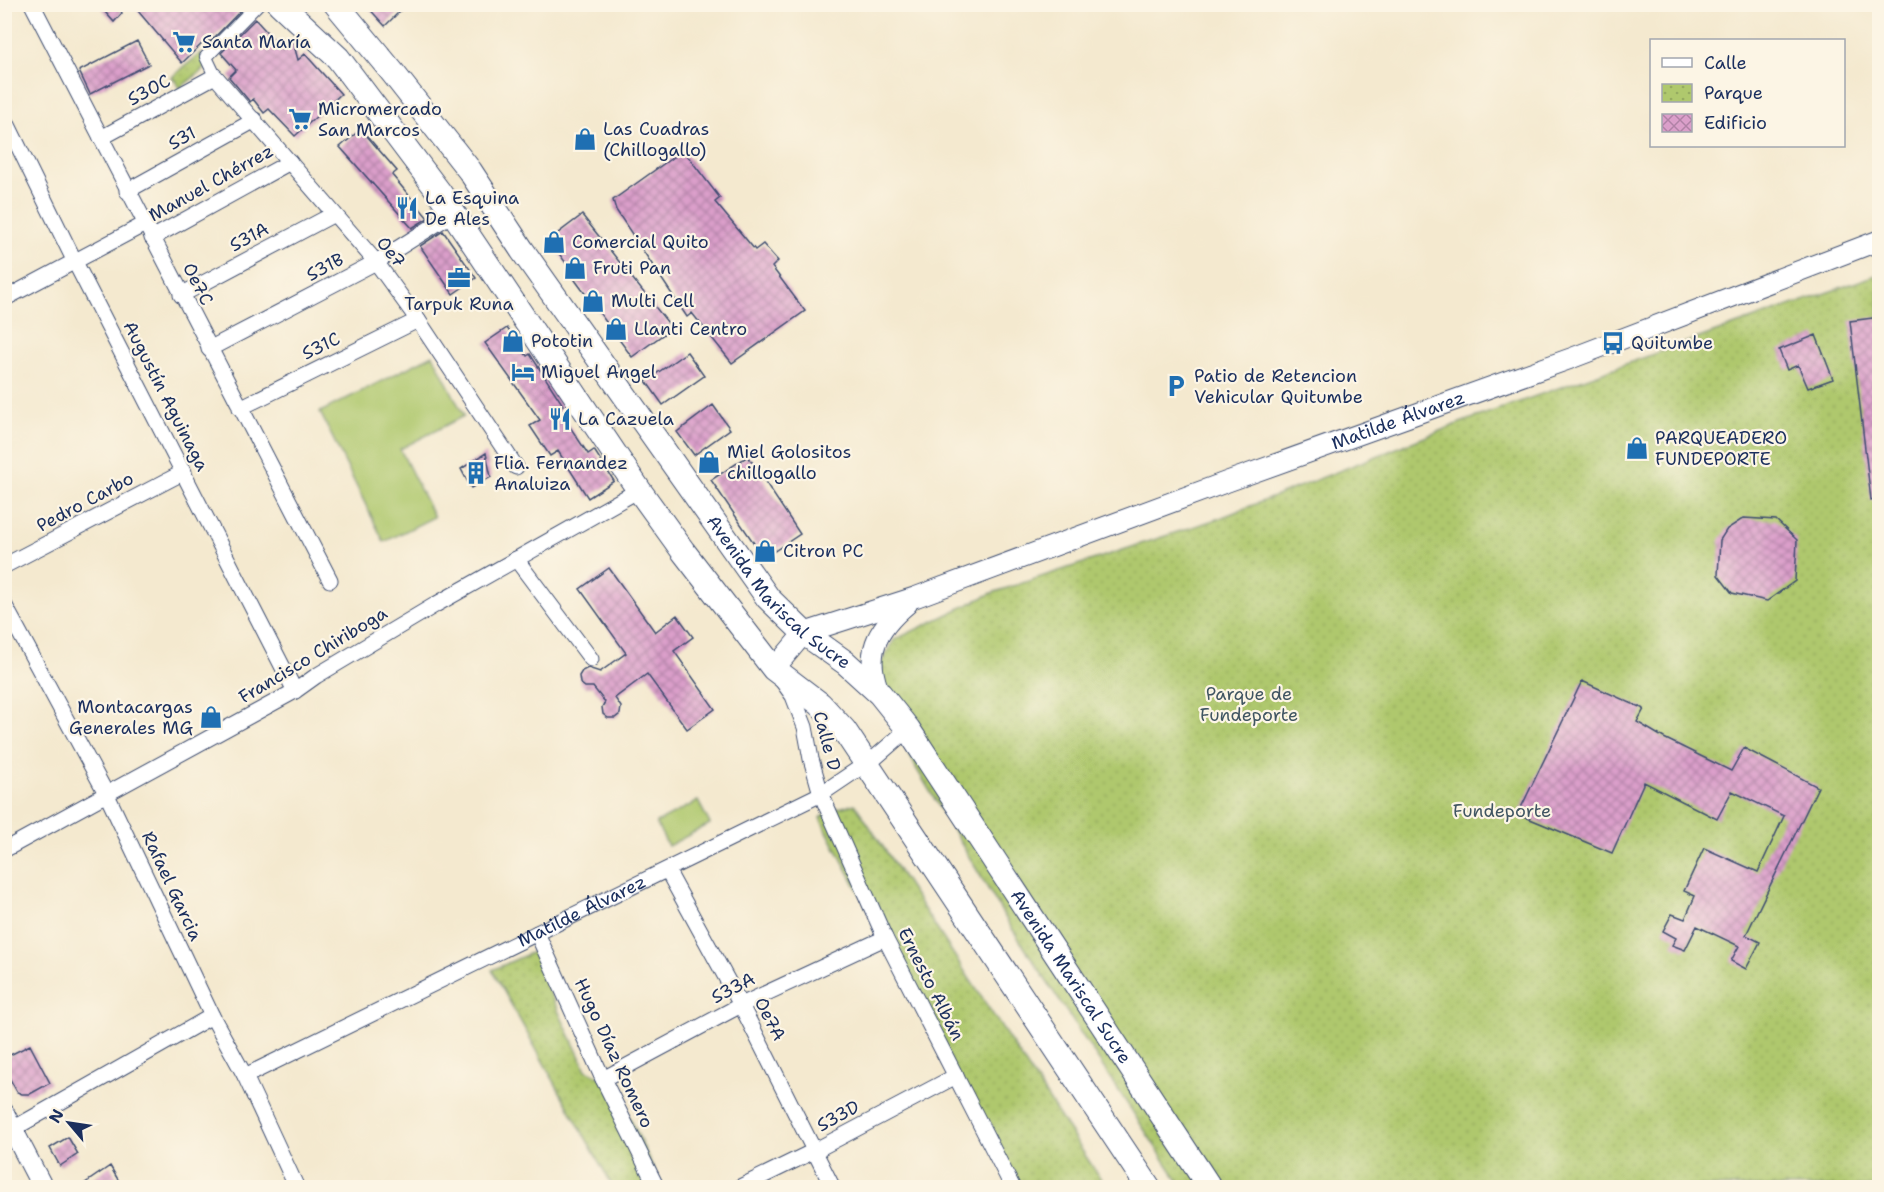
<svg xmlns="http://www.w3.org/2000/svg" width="1884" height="1192" viewBox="0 0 1884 1192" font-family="'Shantell Sans',sans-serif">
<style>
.grass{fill:#afc86d;stroke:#657c66;stroke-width:1.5}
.park{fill:url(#park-dots);stroke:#657c66;stroke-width:1.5}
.building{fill:url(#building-cross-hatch)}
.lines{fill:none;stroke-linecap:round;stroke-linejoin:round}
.pedestrian-casing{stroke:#3c4b6f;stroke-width:14}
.minor-casing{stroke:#3c4b6f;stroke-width:17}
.tertiary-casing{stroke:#3c4b6f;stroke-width:22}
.primary-casing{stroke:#3c4b6f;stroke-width:26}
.pedestrian{stroke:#fff;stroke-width:12}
.minor{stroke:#fff;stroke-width:15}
.tertiary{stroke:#fff;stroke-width:20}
.primary{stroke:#fff;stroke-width:24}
.labels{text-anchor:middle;stroke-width:4.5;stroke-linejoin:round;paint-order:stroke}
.poi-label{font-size:18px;fill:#1b2f5e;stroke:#fcf5e5;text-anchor:start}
.street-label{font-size:18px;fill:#1b2f5e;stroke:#fcf5e5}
.park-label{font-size:18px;fill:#405562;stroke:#fcf5e5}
</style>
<defs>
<pattern id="park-dots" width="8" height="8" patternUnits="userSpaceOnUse" patternTransform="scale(1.5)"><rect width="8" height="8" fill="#afc86d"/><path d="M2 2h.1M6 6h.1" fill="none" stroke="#96ac61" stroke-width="1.8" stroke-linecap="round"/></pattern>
<pattern id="building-cross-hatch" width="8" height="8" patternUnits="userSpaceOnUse" patternTransform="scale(1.5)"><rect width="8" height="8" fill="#db9fca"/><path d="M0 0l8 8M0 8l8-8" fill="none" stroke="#b182a7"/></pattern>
</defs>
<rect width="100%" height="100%" fill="#fcf5e5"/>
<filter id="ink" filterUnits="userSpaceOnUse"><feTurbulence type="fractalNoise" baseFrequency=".0167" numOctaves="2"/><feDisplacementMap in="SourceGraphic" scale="12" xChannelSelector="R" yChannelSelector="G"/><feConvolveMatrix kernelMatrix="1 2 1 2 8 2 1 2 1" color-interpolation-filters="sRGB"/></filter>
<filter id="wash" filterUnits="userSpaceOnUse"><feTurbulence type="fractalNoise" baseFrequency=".008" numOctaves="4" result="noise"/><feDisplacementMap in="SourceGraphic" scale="24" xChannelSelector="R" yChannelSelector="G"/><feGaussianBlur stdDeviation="1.35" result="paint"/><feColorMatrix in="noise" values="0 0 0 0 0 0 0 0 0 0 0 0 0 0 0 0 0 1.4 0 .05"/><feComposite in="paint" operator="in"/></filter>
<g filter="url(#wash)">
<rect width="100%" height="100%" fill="#f4e9cf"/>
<path class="grass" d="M 433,355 L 464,416 L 400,449 L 434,517 L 384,542 L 320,412 Z
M 698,801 L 710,824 L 668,846 L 656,823 Z"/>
<path class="park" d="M 201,53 L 208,66 L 180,88 L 172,77 Z
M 1879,274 L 1879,1187 L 1182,1187 L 1011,927 L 916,768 L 886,703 L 878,669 L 894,640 L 992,593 L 1220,518 L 1460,423 Z
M 855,804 L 1106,1187 L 1014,1187 L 820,818 L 830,810 Z
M 542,948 L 552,970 L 548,989 L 586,1070 L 614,1083 L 662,1187 L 613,1187 L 492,970 Z"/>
<g id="blocks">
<path class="building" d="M 98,4 L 118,4 L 122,13 L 114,22 Z
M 132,4 L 241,4 L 244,7 L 210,42 L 207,39 L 182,63 Z
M 365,4 L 407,4 L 385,26 Z
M 255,19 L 282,49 L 292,38 L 298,60 L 305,54 L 341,94 L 295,136 L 269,109 L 264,113 L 253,99 L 250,102 L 229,77 L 236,70 L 221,53 Z
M 137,41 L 149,64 L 90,94 L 79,71 Z
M 361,129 L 397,171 L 392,175 L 428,218 L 412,228 L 340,147 Z
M 683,150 L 720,198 L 715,202 L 755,250 L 763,244 L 778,261 L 772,267 L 805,311 L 732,363 L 692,313 L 687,317 L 616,210 L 613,200 Z
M 582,215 L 672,328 L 632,357 L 575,280 L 577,278 L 549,240 Z
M 443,231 L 476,278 L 453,294 L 420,246 Z
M 1880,317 L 1880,499 L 1871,500 L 1850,321 Z
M 507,328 L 527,356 L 530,354 L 563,405 L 558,409 L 588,454 L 594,450 L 614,481 L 588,498 L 558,451 L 550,456 L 530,426 L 540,420 L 485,343 Z
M 1816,335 L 1833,379 L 1808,388 L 1798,365 L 1787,370 L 1779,350 Z
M 687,352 L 704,376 L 663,405 L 646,381 Z
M 713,405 L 730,429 L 694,455 L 677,432 Z
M 486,453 L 491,477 L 471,488 L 461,469 Z
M 748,456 L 800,534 L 764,558 L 711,480 Z
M 1744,518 L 1776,520 L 1797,540 L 1795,581 L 1767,601 L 1732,593 L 1718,575 L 1720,540 L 1727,529 Z
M 609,568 L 655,632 L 677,615 L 693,637 L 674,651 L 715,709 L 687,729 L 647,674 L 615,698 L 621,707 L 620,714 L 615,718 L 608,718 L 603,714 L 602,707 L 605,702 L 593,687 L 585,687 L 580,683 L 579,676 L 582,671 L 588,668 L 600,672 L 626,653 L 580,589 Z
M 1582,681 L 1644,709 L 1637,722 L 1664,738 L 1731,771 L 1744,748 L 1818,787 L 1746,935 L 1760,942 L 1746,969 L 1731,961 L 1739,946 L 1697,926 L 1685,950 L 1672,945 L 1676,938 L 1663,931 L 1672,914 L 1685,919 L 1695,896 L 1684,891 L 1704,848 L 1758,872 L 1784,816 L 1732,791 L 1717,819 L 1644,782 L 1612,853 L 1518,814 Z
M 30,1045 L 50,1083 L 30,1094 L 22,1094 L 17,1092 L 4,1068 L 4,1058 Z
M 68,1137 L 78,1154 L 60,1166 L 50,1148 Z
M 110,1166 L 123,1188 L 78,1188 Z"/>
</g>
</g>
<g filter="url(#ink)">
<use href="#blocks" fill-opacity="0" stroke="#3c4b6f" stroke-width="1.5"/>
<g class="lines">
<g class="pedestrian-casing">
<path id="pedestrian" d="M 215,76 L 206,57 L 258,4"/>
</g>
<g class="minor-casing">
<g id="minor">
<path d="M 32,4 L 330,580"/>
<path d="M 4,117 L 75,262 L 295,691"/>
<path d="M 101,138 L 215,76 L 376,262 L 418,320 L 516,467"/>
<path d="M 127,191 L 255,120"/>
<path d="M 152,238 L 290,162"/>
<path d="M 181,295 L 334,214"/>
<path d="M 4,299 L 145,224"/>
<path d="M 209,349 L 376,262 L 454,213"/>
<path d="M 240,408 L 418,320"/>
<path d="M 516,559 L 591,659"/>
<path d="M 4,566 L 184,472"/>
<path d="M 4,604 L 107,795 L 212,1016 L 245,1076 L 297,1188"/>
<path d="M 783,682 L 793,696 L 805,727 L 811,759 L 821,794 L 885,938 L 1013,1188"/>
<path d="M 4,850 L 295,691 L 316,676 L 435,605 L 639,490"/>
<path d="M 667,870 L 741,1005 L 833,1188"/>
<path d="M 537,933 L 603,1079 L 657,1188"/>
<path id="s1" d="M 245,1076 L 821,794 L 876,757 L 908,729"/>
<path d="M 603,1079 L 741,1005 L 885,938"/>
<path d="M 4,1134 L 212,1016"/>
<path d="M 738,1188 L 814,1151 L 956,1076"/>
</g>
</g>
<g class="tertiary-casing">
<g id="tertiary">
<path id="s2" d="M 774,669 L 804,633 L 916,597 L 1229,481 L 1572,358 L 1880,240"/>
<path d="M 880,694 C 863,654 876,630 907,604"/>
<path d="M 4,1113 L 43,1188"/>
</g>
</g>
<g class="primary-casing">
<g id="primary">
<path d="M 280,4 L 338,58 L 439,192 L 639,490 L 683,551 L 774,669 L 820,704 L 844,730 L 1149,1188"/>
<path id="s3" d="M 336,4 L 393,73 L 470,171 L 522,250 L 768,598 L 804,633 L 846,663 L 880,694 L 908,729 L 1210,1188"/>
</g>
</g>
<use href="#pedestrian" class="pedestrian"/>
<use href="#minor" class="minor"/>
<use href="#tertiary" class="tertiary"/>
<use href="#primary" class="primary"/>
</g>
</g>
<defs>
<g id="supermarket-bare" transform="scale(1.8)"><path d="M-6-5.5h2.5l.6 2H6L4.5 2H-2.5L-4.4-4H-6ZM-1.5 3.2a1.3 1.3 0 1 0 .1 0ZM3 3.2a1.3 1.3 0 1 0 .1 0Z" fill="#1f6fb2" stroke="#fcf5e5" stroke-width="2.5" paint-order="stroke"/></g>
<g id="shop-bare" transform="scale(1.8)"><path d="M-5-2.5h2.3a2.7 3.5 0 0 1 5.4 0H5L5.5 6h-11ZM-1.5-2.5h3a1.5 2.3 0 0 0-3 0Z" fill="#1f6fb2" stroke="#fcf5e5" stroke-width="2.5" paint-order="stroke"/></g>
<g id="restaurant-bare" transform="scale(1.8)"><path d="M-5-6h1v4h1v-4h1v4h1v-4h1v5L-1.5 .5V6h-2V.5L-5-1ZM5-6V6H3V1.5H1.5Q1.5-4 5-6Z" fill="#1f6fb2" stroke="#fcf5e5" stroke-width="2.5" paint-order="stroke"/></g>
<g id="office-bare" transform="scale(1.8)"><path d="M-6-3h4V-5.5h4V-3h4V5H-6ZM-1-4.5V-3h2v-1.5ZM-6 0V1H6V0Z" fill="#1f6fb2" stroke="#fcf5e5" stroke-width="2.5" paint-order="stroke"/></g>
<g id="bus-bare" transform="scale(1.8)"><path d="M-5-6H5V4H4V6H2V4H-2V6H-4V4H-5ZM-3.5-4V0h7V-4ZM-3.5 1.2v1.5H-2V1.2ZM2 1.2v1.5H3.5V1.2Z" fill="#1f6fb2" stroke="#fcf5e5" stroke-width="2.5" paint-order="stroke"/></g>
<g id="hotel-bare" transform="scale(1.8)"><path d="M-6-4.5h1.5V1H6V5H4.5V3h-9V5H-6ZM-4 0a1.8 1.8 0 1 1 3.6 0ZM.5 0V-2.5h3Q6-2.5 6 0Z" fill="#1f6fb2" stroke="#fcf5e5" stroke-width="2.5" paint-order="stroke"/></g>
<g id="parking-bare" transform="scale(1.8)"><path d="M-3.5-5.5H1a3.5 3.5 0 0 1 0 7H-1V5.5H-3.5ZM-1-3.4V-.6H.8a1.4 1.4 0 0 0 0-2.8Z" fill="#1f6fb2" stroke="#fcf5e5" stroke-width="2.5" paint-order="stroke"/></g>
<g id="building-bare" transform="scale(1.8)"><path d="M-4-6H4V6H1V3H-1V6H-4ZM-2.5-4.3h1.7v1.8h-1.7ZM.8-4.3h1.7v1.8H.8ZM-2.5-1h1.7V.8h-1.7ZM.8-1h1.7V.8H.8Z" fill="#1f6fb2" stroke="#fcf5e5" stroke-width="2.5" paint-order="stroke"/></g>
</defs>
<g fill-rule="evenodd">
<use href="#supermarket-bare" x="184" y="42"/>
<use href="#supermarket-bare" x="300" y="119"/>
<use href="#shop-bare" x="585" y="139"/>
<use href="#restaurant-bare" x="407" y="208"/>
<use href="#shop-bare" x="554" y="242"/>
<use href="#shop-bare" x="575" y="268"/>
<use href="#office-bare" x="459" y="278"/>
<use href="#shop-bare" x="593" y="301"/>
<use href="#shop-bare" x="616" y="329"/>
<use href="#shop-bare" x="513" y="341"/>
<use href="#bus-bare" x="1613" y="343"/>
<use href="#hotel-bare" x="523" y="372"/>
<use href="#parking-bare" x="1176" y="386"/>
<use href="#restaurant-bare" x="560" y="419"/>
<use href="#shop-bare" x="1637" y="448"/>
<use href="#shop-bare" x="709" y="462"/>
<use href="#building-bare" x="476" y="473"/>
<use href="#shop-bare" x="765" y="551"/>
<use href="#shop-bare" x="211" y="717"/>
</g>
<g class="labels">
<g class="poi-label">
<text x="202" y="48">Santa María</text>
<text x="318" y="115">Micromercado<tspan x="318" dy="21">San Marcos</tspan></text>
<text x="603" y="135">Las Cuadras<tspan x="603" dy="21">(Chillogallo)</tspan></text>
<text x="425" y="204">La Esquina<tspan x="425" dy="21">De Ales</tspan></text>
<text x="572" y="248">Comercial Quito</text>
<text x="593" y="274">Fruti Pan</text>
<text x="611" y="307">Multi Cell</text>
<text x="459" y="310" text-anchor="middle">Tarpuk Runa</text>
<text x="634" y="335">Llanti Centro</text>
<text x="531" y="347">Pototin</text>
<text x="1631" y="349">Quitumbe</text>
<text x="541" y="378">Miguel Angel</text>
<text x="1194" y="382">Patio de Retencion<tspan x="1194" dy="21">Vehicular Quitumbe</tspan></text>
<text x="578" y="425">La Cazuela</text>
<text x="1655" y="444">PARQUEADERO<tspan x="1655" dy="21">FUNDEPORTE</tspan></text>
<text x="727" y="458">Miel Golositos<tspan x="727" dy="21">chillogallo</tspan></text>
<text x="494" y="469">Flia. Fernandez<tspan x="494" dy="21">Analuiza</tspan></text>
<text x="783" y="557">Citron PC</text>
<text x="193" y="713" text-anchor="end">Montacargas<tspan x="193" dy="21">Generales MG</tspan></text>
</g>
<g class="street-label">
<text transform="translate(149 90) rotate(-28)" y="6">S30C</text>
<text transform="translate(182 138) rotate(-29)" y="6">S31</text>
<text transform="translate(211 183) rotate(-29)" y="6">Manuel Chérrez</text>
<text transform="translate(249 237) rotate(-28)" y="6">S31A</text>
<text transform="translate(391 252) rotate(51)" y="6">Oe7</text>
<text transform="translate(325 267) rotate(-28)" y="6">S31B</text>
<text transform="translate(198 284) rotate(63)" y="6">Oe7C</text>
<text transform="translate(321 346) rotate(-26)" y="6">S31C</text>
<text transform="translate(166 396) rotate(63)" y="6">Augustín Aguinaga</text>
<text dy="6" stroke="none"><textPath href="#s2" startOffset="678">Matilde Álvarez</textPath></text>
<text transform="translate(85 502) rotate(-28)" y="6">Pedro Carbo</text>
<text dy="6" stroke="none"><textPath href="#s3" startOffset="738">Avenida Mariscal Sucre</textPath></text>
<text transform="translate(313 655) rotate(-31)" y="6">Francisco Chiriboga</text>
<text transform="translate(827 741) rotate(75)" y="6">Calle D</text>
<text transform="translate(172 886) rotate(65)" y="6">Rafael Garcia</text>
<text dy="6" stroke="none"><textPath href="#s1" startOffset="375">Matilde Álvarez</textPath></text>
<text dy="6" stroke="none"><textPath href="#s3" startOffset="1224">Avenida Mariscal Sucre</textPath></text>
<text transform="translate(931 984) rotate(63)" y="6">Ernesto Albán</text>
<text transform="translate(733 988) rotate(-27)" y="6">S33A</text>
<text transform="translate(770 1019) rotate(63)" y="6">Oe7A</text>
<text transform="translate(614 1053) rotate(65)" y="6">Hugo Díaz Romero</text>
<text transform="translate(838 1116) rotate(-28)" y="6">S33D</text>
</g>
<g class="park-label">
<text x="1249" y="700">Parque de<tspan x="1249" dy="21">Fundeporte</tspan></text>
<text x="1502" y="817">Fundeporte</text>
</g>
</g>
<rect width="1884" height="1192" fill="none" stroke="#fcf5e5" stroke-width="24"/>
<rect x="1650" y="39" width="195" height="108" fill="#fcf5e5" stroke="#a2a6af" stroke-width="1.5"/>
<rect x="1662" y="58" width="30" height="9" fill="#ffffff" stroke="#a2a6af" stroke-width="1.5"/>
<text x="1704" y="69" font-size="18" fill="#1b2f5e">Calle</text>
<rect x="1662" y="84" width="30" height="18" fill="url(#park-dots)" stroke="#a2a6af" stroke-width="1.5"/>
<text x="1704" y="99" font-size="18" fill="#1b2f5e">Parque</text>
<rect x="1662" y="114" width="30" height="18" fill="url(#building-cross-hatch)" stroke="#a2a6af" stroke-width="1.5"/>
<text x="1704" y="129" font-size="18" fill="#1b2f5e">Edificio</text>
<g transform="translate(69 1123) rotate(299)" stroke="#fcf5e5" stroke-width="4.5" paint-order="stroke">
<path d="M0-4.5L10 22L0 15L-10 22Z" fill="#1b2f5e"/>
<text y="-9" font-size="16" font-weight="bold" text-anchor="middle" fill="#1b2f5e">N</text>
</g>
</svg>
